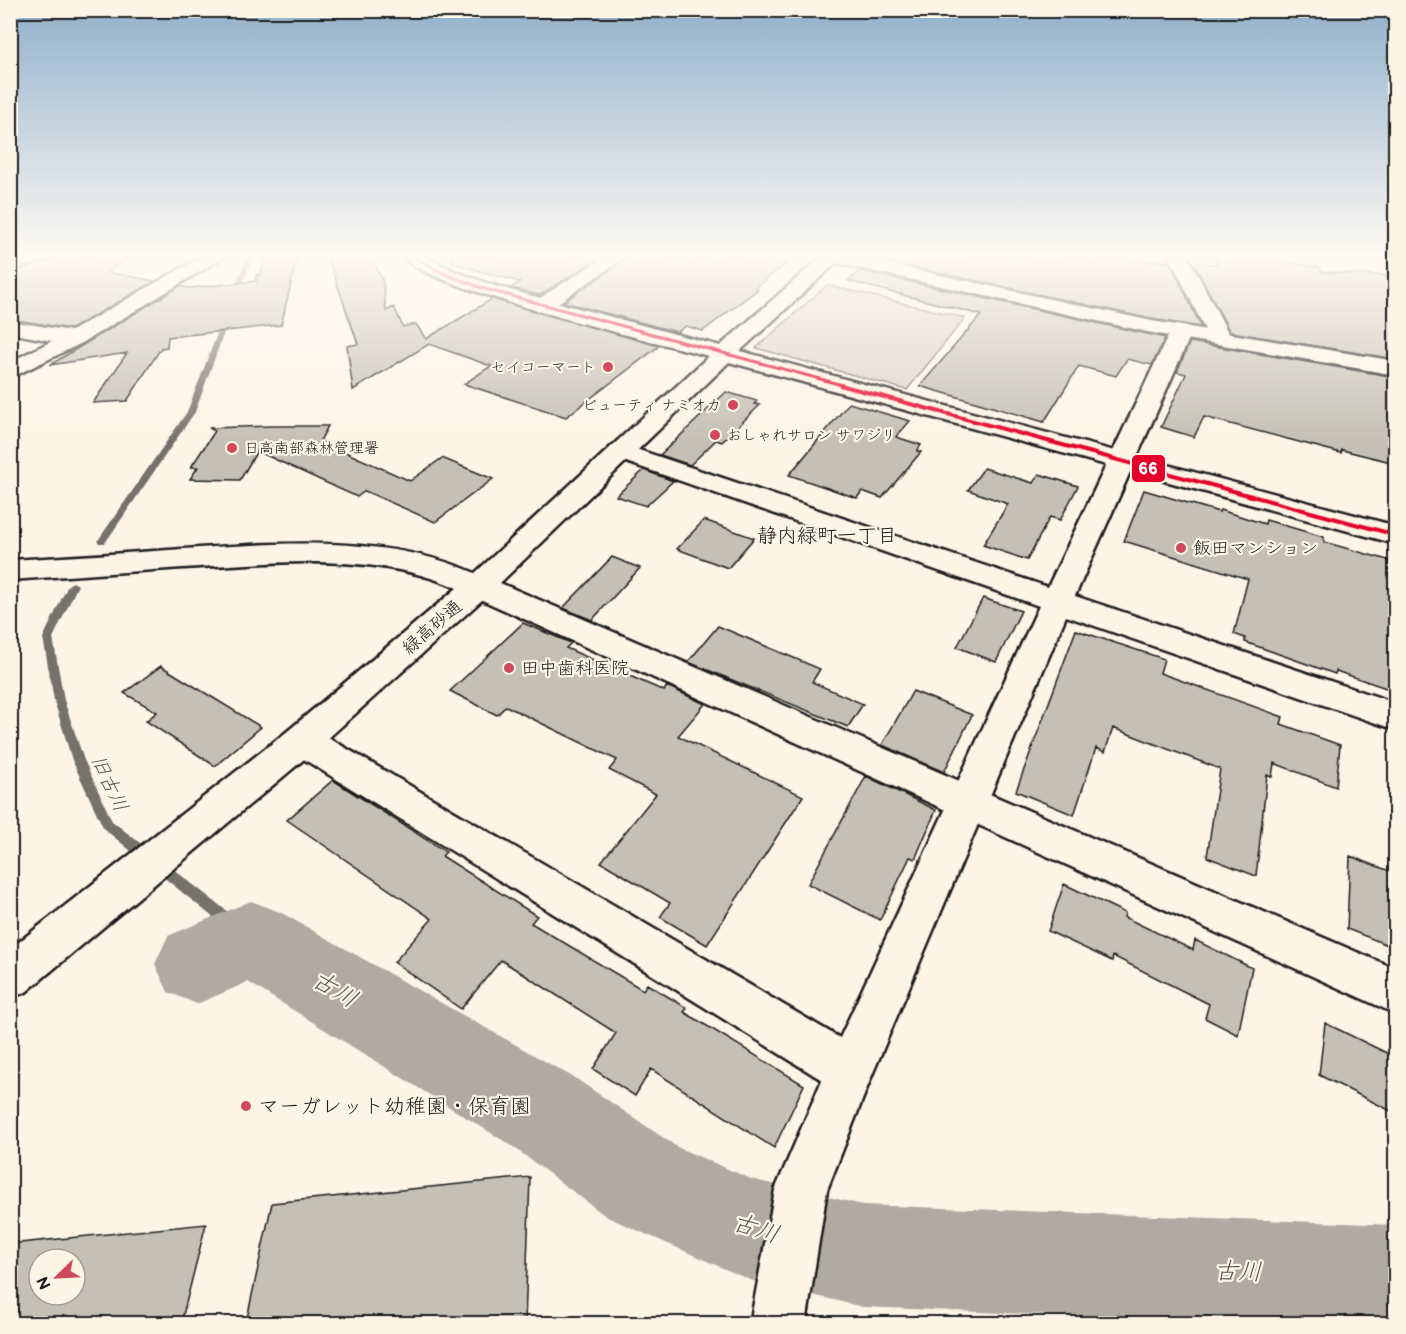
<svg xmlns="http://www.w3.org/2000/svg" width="1406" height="1334" viewBox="0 0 1406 1334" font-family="'Balsamiq Sans','Klee One',sans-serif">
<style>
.green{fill:#dbd5c8;stroke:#7c7872;stroke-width:1.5}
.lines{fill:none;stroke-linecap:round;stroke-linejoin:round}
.stream{fill:#75726c;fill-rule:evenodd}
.river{fill:#b0aba1;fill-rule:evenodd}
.building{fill:#c4c0b3;stroke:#1c1c1c;stroke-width:1.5;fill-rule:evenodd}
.minor-casing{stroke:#1c1c1c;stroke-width:5}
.tertiary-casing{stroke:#1c1c1c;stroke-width:5}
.minor{fill:#fcf5e5;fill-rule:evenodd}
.tertiary{fill:#fcf5e5;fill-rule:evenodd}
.bus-1-far1-casing{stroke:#fcf5e5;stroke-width:6}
.bus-1-casing{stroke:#fcf5e5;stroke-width:8}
.bus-1-far1{stroke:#e4002b;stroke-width:3}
.bus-1{stroke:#e4002b;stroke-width:4}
.poi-dot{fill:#d1495b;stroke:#fcf5e5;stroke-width:2}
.labels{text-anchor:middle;stroke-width:4.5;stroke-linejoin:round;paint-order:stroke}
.far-poi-label{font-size:15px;fill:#1c1c1c;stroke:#fcf5e5;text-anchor:end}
.poi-label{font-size:18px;fill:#1c1c1c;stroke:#fcf5e5;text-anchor:start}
.street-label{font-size:18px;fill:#1c1c1c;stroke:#fcf5e5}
.neighbourhood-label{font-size:20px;fill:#1c1c1c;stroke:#fcf5e5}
.water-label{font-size:20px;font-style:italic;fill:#575551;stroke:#fcf5e5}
.near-poi-label{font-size:21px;fill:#1c1c1c;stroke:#fcf5e5;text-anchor:start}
.near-water-label{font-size:24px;font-style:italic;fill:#575551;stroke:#fcf5e5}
.line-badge{stroke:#fcf5e5;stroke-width:2}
.badge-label{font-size:16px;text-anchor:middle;font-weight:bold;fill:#fff}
</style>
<rect width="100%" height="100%" fill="#fcf5e5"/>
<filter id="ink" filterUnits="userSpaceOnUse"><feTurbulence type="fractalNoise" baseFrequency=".0167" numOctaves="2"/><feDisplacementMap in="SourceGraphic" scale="12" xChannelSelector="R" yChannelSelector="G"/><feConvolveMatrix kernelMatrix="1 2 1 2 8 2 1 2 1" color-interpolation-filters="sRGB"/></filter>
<g filter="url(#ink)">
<path class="green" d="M 827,285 L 965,318 L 907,390 L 756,348 Z"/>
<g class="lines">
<path class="stream" d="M 248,255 L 254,255 L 237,296 L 232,297 L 231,296 Z
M 226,317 L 229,319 L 195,412 L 105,543 L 99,543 L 97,541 L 99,539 L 187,412 L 223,319 Z
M 73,582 L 78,585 L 53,638 L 64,700 L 84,760 L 112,821 L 256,934 L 258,939 L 256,944 L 251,945 L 246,944 L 104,829 L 72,760 L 54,700 L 43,638 L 68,585 Z"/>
<path class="river" d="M 251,901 L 280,912 L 578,1080 L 677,1147 L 751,1179 L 863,1205 L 1396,1225 L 1396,1324 L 1257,1324 L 863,1307 L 750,1280 L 607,1217 L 512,1146 L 248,982 L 197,1004 L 168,992 L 155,964 L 168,936 Z"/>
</g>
<path class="building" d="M 53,255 L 131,255 L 107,272 L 155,281 L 71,329 L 10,319 L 10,272 L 49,261 Z
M 265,255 L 298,255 L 281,325 L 168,337 L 167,347 L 161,348 L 127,401 L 93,403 L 127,353 L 50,365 L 180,286 L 189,288 L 256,281 L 256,275 L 261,274 Z
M 327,255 L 371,255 L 383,282 L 386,311 L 394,307 L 403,327 L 416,324 L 426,339 L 492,299 L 659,346 L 566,417 L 464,384 L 491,366 L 429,344 L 353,390 L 347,346 L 358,344 Z
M 453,255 L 604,255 L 540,295 L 511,288 L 520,282 L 452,263 Z
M 631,255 L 687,257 L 692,255 L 717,261 L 726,255 L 750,255 L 787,263 L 755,288 L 758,289 L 703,331 L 686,326 L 677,332 L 564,302 Z
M 879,255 L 1062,255 L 1170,262 L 1201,327 L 1152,319 L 875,259 Z
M 1212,255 L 1283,255 L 1289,263 L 1319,267 L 1322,272 L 1395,276 L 1395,359 L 1230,332 L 1194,263 L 1218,264 Z
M 860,271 L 1152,335 L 1165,338 L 1152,365 L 1127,359 L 1116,376 L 1079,366 L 1044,422 L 920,386 L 981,315 L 848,281 Z
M 1190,342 L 1395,377 L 1395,463 L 1342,450 L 1341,453 L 1204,417 L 1194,437 L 1161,427 L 1186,374 L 1177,372 Z
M 726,392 L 757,401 L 754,404 L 760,405 L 722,442 L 716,440 L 690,465 L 660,455 Z
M 849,403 L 910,421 L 896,437 L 921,445 L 917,451 L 921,452 L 882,498 L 862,491 L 857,498 L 789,475 Z
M 274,426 L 328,426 L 320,441 L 410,481 L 442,458 L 493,479 L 435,522 L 365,491 L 357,497 L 257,451 L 240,480 L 190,479 L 198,467 L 191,467 L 215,431 L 209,428 Z
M 984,468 L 1033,483 L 1039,474 L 1078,486 L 1060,520 L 1050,517 L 1027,560 L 983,545 L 1008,504 L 968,490 Z
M 644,470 L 673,481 L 646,506 L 616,496 Z
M 1144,490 L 1219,512 L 1220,510 L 1265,524 L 1266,520 L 1324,537 L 1324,542 L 1395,562 L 1395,691 L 1336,671 L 1335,674 L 1245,642 L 1245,638 L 1234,634 L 1248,579 L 1124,541 Z
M 704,520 L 754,538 L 728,568 L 677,549 Z
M 612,557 L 640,568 L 592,620 L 563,608 Z
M 983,598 L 1021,611 L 996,662 L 957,647 Z
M 523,623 L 571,643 L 566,648 L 664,691 L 667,686 L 705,704 L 678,736 L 803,796 L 707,945 L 660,917 L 670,903 L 601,862 L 656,794 L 609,770 L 617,760 L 506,706 L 497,715 L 450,691 Z
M 718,626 L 820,669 L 812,682 L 863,704 L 848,727 L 688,662 Z
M 1076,630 L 1164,659 L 1160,673 L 1283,717 L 1281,724 L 1340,745 L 1336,787 L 1274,763 L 1272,777 L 1267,775 L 1256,876 L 1207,857 L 1220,769 L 1113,728 L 1105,752 L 1096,748 L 1074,815 L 1016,791 Z
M 161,666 L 261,727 L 215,766 L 146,721 L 157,712 L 124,693 Z
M 913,691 L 972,715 L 944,772 L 882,745 Z
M 866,776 L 936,810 L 915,859 L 910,857 L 880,920 L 808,884 Z
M 333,780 L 446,852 L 442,856 L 537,916 L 531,923 L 643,990 L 647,984 L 687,1008 L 684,1012 L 804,1085 L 774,1148 L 651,1069 L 635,1096 L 593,1069 L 616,1033 L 501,960 L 461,1009 L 394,962 L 432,919 L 287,820 Z
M 1350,856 L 1395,873 L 1395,948 L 1347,929 Z
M 1064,884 L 1125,913 L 1124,917 L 1193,950 L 1195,940 L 1252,968 L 1238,1035 L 1205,1018 L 1209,1004 L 1113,956 L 1112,961 L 1048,931 Z
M 1325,1023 L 1395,1057 L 1395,1113 L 1319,1075 Z
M 530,1177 L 525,1323 L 246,1323 L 272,1203 Z
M 206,1224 L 181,1323 L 10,1323 L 10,1244 ZM 39,1259 L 75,1259 L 75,1295 L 39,1295 Z"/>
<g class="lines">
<g class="minor-casing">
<path id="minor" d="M 24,255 L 51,255 L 48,259 L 10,270 L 10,259 Z
M 205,255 L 227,255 L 82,343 L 10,378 L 10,362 L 52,341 L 10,333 L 10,321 L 71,331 Z
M 608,255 L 629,255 L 549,309 L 535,309 L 532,305 L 535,301 Z
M 1169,255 L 1187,255 L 1231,338 L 1228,343 L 1212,343 L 1209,338 Z
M 1386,255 L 1396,255 L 1396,261 Z
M 1181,326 L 1188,328 L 1192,332 L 1075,596 L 1396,703 L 1396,730 L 1066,616 L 872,1075 L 827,1190 L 806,1324 L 750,1324 L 775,1190 L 822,1080 L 289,750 L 284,740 L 289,730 L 302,726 L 315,730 L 840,1038 L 1039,606 L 612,457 L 608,452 L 612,447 L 621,444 L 630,447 L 1048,587 L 1170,332 L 1174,328 Z"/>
</g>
<g class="tertiary-casing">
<path id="tertiary" d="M 401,255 L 423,255 L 452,270 L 492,285 L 720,346 L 819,259 L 814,255 L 848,255 L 1152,321 L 1396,361 L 1396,375 L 1152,333 L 836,263 L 740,351 L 1396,526 L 1396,544 L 729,362 L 500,583 L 1396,969 L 1396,1014 L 482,600 L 315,750 L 26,992 L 10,998 L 10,949 L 289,730 L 457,588 C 374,551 271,563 183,568 C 125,572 68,576 10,580 L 10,560 C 68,557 125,553 183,549 C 278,543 385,534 475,573 L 709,356 C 658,342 424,288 401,255 Z"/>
</g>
<use href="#minor" class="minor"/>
<use href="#tertiary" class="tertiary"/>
<g class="bus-1-far1-casing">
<path id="bus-1-far1" d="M 410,255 L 445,274 L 485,289 L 846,386"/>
</g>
<g class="bus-1-casing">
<path id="bus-1" d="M 840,385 L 1396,535"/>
</g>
<use href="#bus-1-far1" class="bus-1-far1"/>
<use href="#bus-1" class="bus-1"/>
</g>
</g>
<linearGradient id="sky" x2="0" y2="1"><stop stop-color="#91b0cc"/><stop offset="0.58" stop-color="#fefaf3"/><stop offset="1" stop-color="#fefaf3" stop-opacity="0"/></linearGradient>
<rect width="1406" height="442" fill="url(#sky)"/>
<g class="poi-dot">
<circle cx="608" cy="367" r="6"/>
<circle cx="733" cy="405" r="6"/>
<circle cx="715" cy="435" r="6"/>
<circle cx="232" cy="448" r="6"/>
<circle cx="1181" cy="548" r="6"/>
<circle cx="509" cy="668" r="6"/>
<circle cx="246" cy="1106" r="6"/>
</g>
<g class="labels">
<g class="far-poi-label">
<text x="596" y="372">セイコーマート</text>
<text x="721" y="410">ビューティ ナミオカ</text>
<text x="727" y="440" text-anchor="start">おしゃれサロン サワジリ</text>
<text x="244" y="453" text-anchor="start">日高南部森林管理署</text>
</g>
<g class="poi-label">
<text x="1193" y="554">飯田マンション</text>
<text x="521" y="674">田中歯科医院</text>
</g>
<g class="street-label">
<text transform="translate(432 627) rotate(-41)" y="6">緑高砂通</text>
</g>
<g class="neighbourhood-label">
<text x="827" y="542">静内緑町一丁目</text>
</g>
<g class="water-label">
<text transform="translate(110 783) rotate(65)" y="7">旧古川</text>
</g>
<g class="near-poi-label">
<text x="258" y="1113">マーガレット幼稚園・保育園</text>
</g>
<g class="near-water-label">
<text transform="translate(335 989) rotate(31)" y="8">古川</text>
<text transform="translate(756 1228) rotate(18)" y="8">古川</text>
<text transform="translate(1238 1271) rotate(2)" y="8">古川</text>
</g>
</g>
<rect class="line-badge" x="1131" y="454" width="35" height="29" rx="6" fill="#e4002b"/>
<g class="badge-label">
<text x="1148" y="474">66</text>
</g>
<rect width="1406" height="1334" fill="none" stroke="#fcf5e5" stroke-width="36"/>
<rect x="18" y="18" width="1370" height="1298" fill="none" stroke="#1c1c1c" stroke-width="2" filter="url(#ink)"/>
<g transform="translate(57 1277) rotate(246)"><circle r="28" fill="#fcf5e5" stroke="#a29e95" stroke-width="1.5"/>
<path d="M0-4.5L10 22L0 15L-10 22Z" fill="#d1495b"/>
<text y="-9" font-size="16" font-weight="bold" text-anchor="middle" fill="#1c1c1c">N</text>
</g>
</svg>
